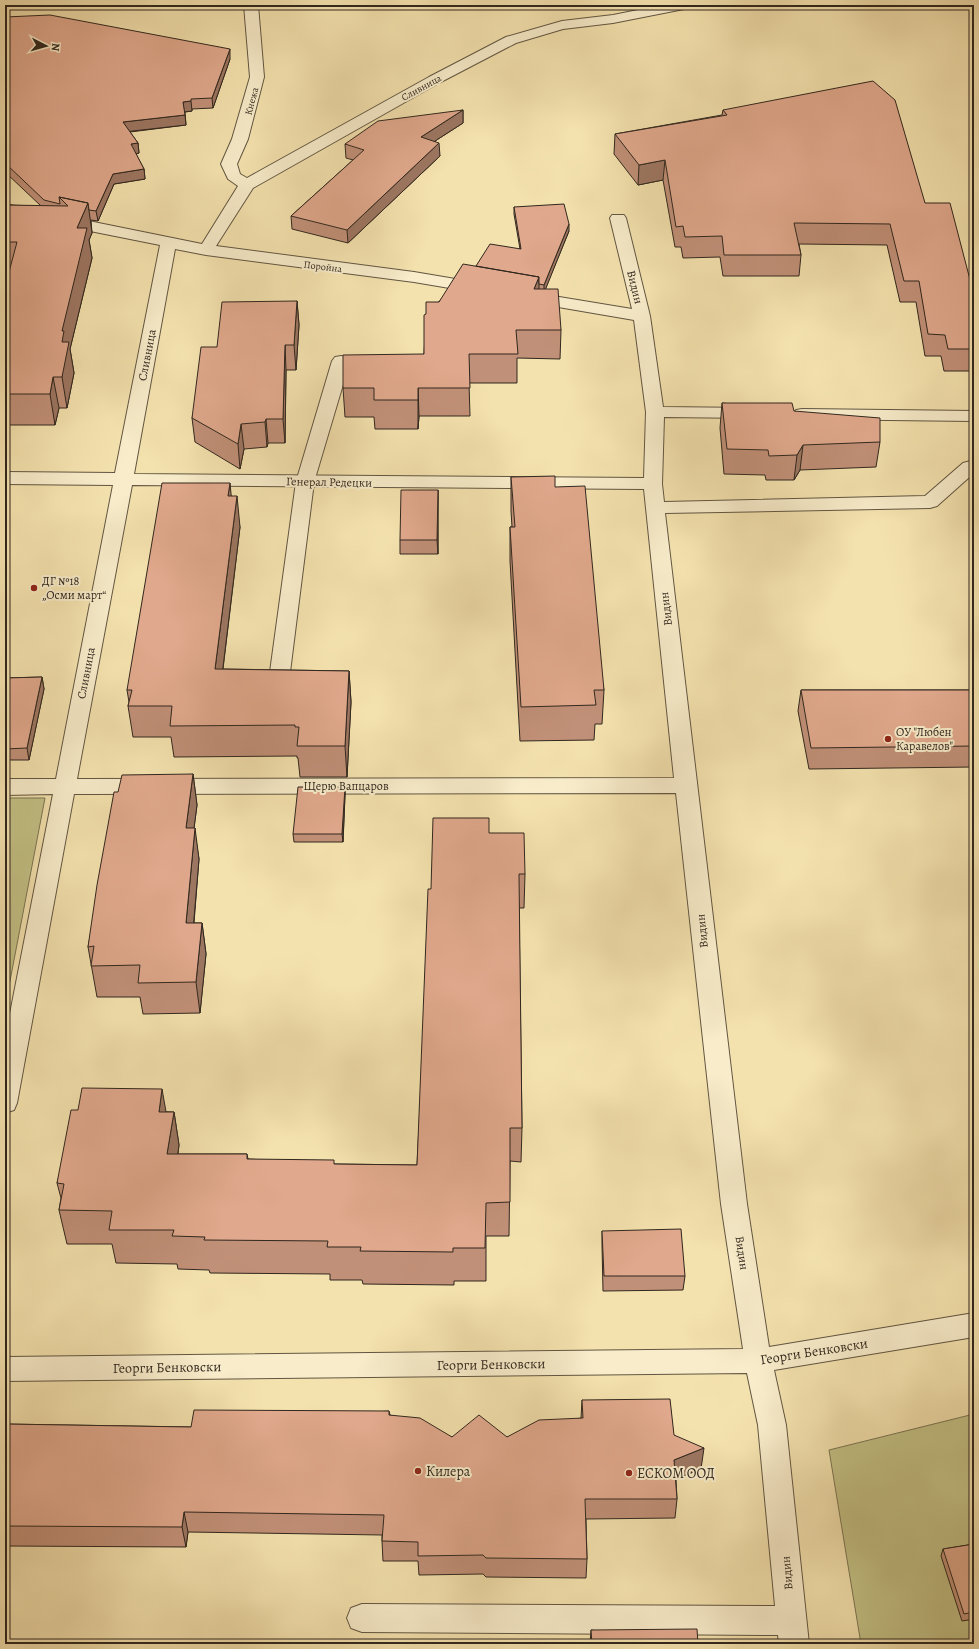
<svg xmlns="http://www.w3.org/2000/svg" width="979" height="1649" viewBox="0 0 979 1649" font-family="Alegreya,serif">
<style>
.green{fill:#c3c185;stroke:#7a7452}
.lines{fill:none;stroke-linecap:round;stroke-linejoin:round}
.lane-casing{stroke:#615642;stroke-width:2}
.street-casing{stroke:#615642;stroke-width:2}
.lane{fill:#f8ecca;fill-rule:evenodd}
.street{fill:#f8ecca;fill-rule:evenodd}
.wall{fill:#c19078;stroke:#30271e}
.shaded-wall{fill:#9d7662;stroke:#30271e}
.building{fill:#e0a88c;stroke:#30271e}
.poi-dot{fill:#8f2418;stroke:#f8ecca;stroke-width:1.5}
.labels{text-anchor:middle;stroke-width:4;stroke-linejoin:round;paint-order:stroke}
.far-street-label{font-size:10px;fill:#30271e;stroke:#f8ecca}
.street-label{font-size:12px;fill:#30271e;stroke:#f8ecca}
.poi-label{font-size:12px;fill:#30271e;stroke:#f8ecca;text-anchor:start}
.near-street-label{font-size:14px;fill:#30271e;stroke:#f8ecca}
.near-poi-label{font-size:14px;fill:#30271e;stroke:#f8ecca;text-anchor:start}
</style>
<rect width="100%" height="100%" fill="#f4e2ae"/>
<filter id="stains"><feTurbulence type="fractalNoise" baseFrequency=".005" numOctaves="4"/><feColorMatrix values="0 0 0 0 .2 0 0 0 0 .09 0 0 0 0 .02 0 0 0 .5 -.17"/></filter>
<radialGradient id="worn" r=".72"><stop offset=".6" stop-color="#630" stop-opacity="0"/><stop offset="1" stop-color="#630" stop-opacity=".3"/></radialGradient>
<path class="green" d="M 5,798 L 45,798 L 5,1007 Z
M 974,1414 L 974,1644 L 861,1644 L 829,1450 Z"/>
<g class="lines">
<g class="lane-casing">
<path id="lane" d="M 341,356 L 347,357 L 350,361 L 314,482 L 290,672 L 287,677 L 280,679 L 273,677 L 270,672 L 296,482 L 332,361 L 335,357 Z"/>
</g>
<g class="street-casing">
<path id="street" d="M 244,5 L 258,5 L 264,77 L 248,139 L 237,164 L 240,174 L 247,178 L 429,77 L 506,37 L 562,21 L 613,15 L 663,5 L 691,5 L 689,8 L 684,9 L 613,23 L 563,29 L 516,43 L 439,83 L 253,188 L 216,246 L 414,272 L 485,284 L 487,288 L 485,292 L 479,293 L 414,282 L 206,255 L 175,249 L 134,474 L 644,478 L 646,412 L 634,320 L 529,302 L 523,301 L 521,297 L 523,293 L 529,292 L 632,309 L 610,218 L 612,215 L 624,215 L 626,218 L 650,316 L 663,407 L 751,408 L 757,409 L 760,413 L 757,417 L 751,418 L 664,417 L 662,484 L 664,502 L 925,496 L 963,463 L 974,460 L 974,473 L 937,506 L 930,508 L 665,513 L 747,1204 L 769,1347 L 974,1313 L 974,1337 L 774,1370 L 786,1425 L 809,1644 L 779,1644 L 778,1635 L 362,1632 L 351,1628 L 347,1618 L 351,1608 L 362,1604 L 775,1606 L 758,1425 L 747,1373 L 5,1381 L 5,1357 L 743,1349 L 721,1204 L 676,793 L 74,794 L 17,1103 L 14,1110 L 5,1113 L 5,1039 L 53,794 L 5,795 L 5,779 L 56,779 L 113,485 L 5,484 L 5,472 L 115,473 L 160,245 L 5,214 L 5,204 L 202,244 L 238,186 L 228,179 L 221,164 L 232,139 L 250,77 ZM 132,485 L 644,489 L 674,778 L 77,779 Z
M 802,409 L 974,411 L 974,421 L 802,419 L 796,418 L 793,414 L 796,410 Z"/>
</g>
<use href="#lane" class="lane"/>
<use href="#street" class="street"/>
</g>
<path class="wall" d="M 5,17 L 230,59 L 213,108 L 192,109 L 192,111 L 185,112 L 186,125 L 130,132 L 138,143 L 139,153 L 136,154 L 144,169 L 145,179 L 114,184 L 98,221 L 91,220 L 92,233 L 89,240 L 92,258 L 70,349 L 74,373 L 67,408 L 59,408 L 55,425 L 5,425 L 5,287 L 9,272 L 5,272 L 5,205 L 41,206 L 5,172 Z
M 463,110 L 463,123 L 435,141 L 440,156 L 348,243 L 292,229 L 291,216 L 353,160 L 346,158 L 345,144 Z
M 723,110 L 925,203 L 974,295 L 974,371 L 944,371 L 941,356 L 925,356 L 916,302 L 900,302 L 887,245 L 799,244 L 801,255 L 799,276 L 723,276 L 720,257 L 683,258 L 681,247 L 675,247 L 663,180 L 638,185 L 614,154 L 615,134 L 722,115 Z
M 514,207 L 569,231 L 545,289 L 561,330 L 560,359 L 517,358 L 517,383 L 469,383 L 470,416 L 419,416 L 418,429 L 375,429 L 374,417 L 345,417 L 343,388 L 424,354 L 426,314 L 476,266 L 520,249 L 514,214 Z
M 297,301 L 299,325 L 296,370 L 286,370 L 285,443 L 268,443 L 267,447 L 244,449 L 240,469 L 195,442 L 192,418 L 217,347 Z
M 722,403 L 794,411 L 880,442 L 876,467 L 800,470 L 794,480 L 766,480 L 765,475 L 724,474 L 720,428 Z
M 511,477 L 555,487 L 604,690 L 602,724 L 595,724 L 594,740 L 520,741 L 510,561 L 510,527 L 512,527 L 511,511 Z
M 438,490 L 438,554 L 400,554 L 400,540 Z
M 231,496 L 240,527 L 223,669 L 349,671 L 351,702 L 347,777 L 300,777 L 298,758 L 297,758 L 297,756 L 174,757 L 171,737 L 133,737 L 128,706 L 129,702 L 127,690 Z
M 42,677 L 44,689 L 29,760 L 5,760 L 5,678 Z
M 801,690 L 974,690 L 974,767 L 809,769 L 798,711 Z
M 193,774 L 197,805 L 194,828 L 199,859 L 194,923 L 202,923 L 206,954 L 200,1013 L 143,1014 L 140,997 L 97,997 L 88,947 L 118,792 Z
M 345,787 L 345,795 L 343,842 L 294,842 L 293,834 Z
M 489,833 L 525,874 L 524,908 L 519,908 L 522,1128 L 521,1162 L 510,1161 L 509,1236 L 486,1236 L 486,1281 L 454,1281 L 454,1285 L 363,1284 L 362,1280 L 330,1280 L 330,1274 L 210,1273 L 209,1270 L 178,1269 L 177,1264 L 116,1263 L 112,1244 L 67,1244 L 59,1210 L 61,1198 L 57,1183 L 78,1110 L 174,1112 L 179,1145 L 178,1154 L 247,1154 L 248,1159 L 335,1164 L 417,1165 L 431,889 Z
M 602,1231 L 685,1276 L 683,1290 L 603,1291 L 602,1245 Z
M 582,1400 L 674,1435 L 701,1469 L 676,1479 L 677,1499 L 675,1518 L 586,1519 L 587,1559 L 586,1578 L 486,1577 L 483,1574 L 419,1575 L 418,1561 L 383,1561 L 382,1541 L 382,1535 L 188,1532 L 186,1547 L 5,1546 L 5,1424 L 191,1427 L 389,1411 L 390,1415 L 452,1437 L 507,1437 L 581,1418 Z
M 974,1544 L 974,1619 L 962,1621 L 941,1556 L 943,1549 Z
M 591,1630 L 698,1644 L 590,1644 Z"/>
<path class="shaded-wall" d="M 230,49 L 230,59 L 213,108 L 212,98 Z
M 191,101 L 192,111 L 184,112 L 183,102 Z
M 463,110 L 463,123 L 421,150 L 421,137 Z
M 185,115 L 186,125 L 124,132 L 123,122 Z
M 138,143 L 139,153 L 132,155 L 131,144 Z
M 439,143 L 440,156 L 348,243 L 347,230 Z
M 665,160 L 663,180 L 638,185 L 639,165 Z
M 144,169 L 145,179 L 114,184 L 98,221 L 96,211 L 113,174 Z
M 88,203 L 92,233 L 89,240 L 92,258 L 70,349 L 74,373 L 67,408 L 62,377 L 62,331 L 77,228 Z
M 569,224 L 569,231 L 544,293 L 544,285 Z
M 539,277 L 539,305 L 534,289 Z
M 297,301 L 299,325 L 296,370 L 294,345 Z
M 285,345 L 286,370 L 285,443 L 283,419 Z
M 53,377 L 59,408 L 55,425 L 50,394 Z
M 418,388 L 419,416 L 418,429 Z
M 266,419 L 268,443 L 267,447 L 265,422 Z
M 241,424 L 244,449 L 240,469 L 238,444 Z
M 803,445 L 800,470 L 794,480 L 797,455 Z
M 230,483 L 233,514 L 228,496 Z
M 438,490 L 438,554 L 437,540 Z
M 237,496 L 240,527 L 219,700 L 215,669 Z
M 349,671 L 351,702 L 347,777 L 345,746 Z
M 42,677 L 44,689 L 29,760 L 27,748 Z
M 193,774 L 197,805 L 190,859 L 186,828 Z
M 345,787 L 345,795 L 343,842 L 342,834 Z
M 195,828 L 199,859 L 191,954 L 186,923 Z
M 202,923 L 206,954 L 200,1013 L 196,982 Z
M 162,1089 L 168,1123 L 159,1112 Z
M 174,1112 L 179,1145 L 173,1187 L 167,1154 Z
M 704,1448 L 701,1469 L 672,1480 L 674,1460 Z
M 184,1512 L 188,1532 L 186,1547 L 182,1527 Z"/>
<path class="building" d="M 50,15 L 230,49 L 212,98 L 191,99 L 191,101 L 183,102 L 185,115 L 123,122 L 138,143 L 131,144 L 144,169 L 113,174 L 96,211 L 89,210 L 88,203 L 59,197 L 60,204 L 44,200 L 5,163 L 5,17 Z
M 873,81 L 895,100 L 925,203 L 950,203 L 974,295 L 974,349 L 948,349 L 945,335 L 928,334 L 919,281 L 904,281 L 890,224 L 794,223 L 801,255 L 724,255 L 722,236 L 685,237 L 683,226 L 676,227 L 665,160 L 639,165 L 615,134 L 727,115 L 723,110 Z
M 463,110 L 421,137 L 439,143 L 347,230 L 291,216 L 364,150 L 345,144 L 378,121 Z
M 59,197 L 88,203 L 77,228 L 87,228 L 62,331 L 64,331 L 62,342 L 69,342 L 62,377 L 53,377 L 50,394 L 5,394 L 5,287 L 17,242 L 5,242 L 5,205 L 68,206 Z
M 564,204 L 569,224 L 544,285 L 539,284 L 539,277 L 476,266 L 490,244 L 521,249 L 514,207 Z
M 463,264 L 539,277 L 534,289 L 558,289 L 561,330 L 516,330 L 518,354 L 469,354 L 470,388 L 418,388 L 418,400 L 374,400 L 374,388 L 343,388 L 343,355 L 424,354 L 424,315 L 426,314 L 426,302 L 439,302 Z
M 297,301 L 294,345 L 285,345 L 283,419 L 266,419 L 265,422 L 241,424 L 238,444 L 192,418 L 201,347 L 217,347 L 222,302 Z
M 722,403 L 792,403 L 794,411 L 880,418 L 880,442 L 803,445 L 797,455 L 769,456 L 768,450 L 727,449 Z
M 555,476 L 555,487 L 585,486 L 604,690 L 594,690 L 596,705 L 521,707 L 510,527 L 515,527 L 511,477 Z
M 162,483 L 230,483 L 228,496 L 237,496 L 215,669 L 349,671 L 345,746 L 297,746 L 299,727 L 295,727 L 295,725 L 170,726 L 172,706 L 128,706 L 132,690 L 127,690 Z
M 401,490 L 438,490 L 437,540 L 400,540 Z
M 42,677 L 27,748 L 5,749 L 5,678 Z
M 801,690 L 974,690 L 974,746 L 811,748 Z
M 193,774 L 186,828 L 195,828 L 186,923 L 202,923 L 196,982 L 138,983 L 140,965 L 91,966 L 94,946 L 88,947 L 97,885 L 114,792 L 118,792 L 122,775 Z
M 298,787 L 345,787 L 342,834 L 293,834 Z
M 433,818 L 489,818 L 489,833 L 524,833 L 525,874 L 519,874 L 522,1128 L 510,1128 L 510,1202 L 486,1203 L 485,1248 L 453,1248 L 453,1252 L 360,1251 L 361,1247 L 327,1247 L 328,1241 L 204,1240 L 205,1237 L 172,1236 L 174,1230 L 109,1230 L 112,1211 L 59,1210 L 64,1184 L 57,1183 L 71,1110 L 78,1110 L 82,1088 L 162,1089 L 159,1112 L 174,1112 L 167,1154 L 247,1154 L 247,1159 L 334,1160 L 334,1164 L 417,1165 L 428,889 L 431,889 Z
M 681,1229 L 685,1276 L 604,1276 L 602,1231 Z
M 670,1399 L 674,1435 L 704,1448 L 674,1460 L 677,1499 L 585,1499 L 587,1559 L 486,1558 L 483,1555 L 418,1556 L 418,1542 L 382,1541 L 384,1515 L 184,1512 L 182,1527 L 5,1526 L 5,1424 L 191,1427 L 194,1410 L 389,1411 L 389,1415 L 420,1418 L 452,1437 L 479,1415 L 507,1437 L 539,1420 L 583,1418 L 582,1400 Z
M 974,1544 L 974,1612 L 964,1614 L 943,1549 Z
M 697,1629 L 698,1644 L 592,1644 L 591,1630 Z"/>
<g class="poi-dot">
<circle cx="34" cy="588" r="4"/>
<circle cx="888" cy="739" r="4"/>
<circle cx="418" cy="1471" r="4"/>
<circle cx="629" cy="1473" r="4"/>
</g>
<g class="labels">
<g class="far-street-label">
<text transform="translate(421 87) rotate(-29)" y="4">Сливница</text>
<text transform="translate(251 101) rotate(-75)" y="4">Кнежа</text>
<text transform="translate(323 266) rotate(7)" y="4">Поройна</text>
</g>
<g class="street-label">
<text transform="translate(635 287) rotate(76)" y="4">Видин</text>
<text transform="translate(147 355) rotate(-79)" y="4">Сливница</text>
<text transform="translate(329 482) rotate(1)" y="4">Генерал Редецки</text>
<text transform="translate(666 609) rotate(-97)" y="4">Видин</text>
<text transform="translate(86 673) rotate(-79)" y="4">Сливница</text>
<text x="346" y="790">Щерю Вапцаров</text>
<text transform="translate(702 931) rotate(-96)" y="4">Видин</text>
<text transform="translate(742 1253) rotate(81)" y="4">Видин</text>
<text transform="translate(787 1573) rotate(-95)" y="4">Видин</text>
</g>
<g class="poi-label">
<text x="42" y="585">ДГ №18<tspan x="42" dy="14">„Осми март“</tspan></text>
<text x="896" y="736">ОУ "Любен<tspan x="896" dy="14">Каравелов"</tspan></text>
</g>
<g class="near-street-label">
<text transform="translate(814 1351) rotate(-9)" y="5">Георги Бенковски</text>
<text transform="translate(491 1364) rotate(-1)" y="5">Георги Бенковски</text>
<text transform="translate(167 1367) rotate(-1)" y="5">Георги Бенковски</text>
</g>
<g class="near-poi-label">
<text x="426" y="1476">Килера</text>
<text x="637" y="1478">ЕСКОМ ООД</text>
</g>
</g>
<rect width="979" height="1649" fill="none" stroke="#f4e2ae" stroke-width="20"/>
<rect x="6" y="6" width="967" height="1637" fill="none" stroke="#30271e" stroke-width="2"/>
<rect x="10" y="10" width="959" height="1629" fill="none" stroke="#30271e"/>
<g transform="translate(46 46) rotate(96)" stroke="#f8ecca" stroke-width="3" paint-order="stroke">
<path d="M0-3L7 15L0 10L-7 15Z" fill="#30271e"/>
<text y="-6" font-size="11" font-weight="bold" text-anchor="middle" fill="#30271e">N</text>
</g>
<rect width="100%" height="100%" filter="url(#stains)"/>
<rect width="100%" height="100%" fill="url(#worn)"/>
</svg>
